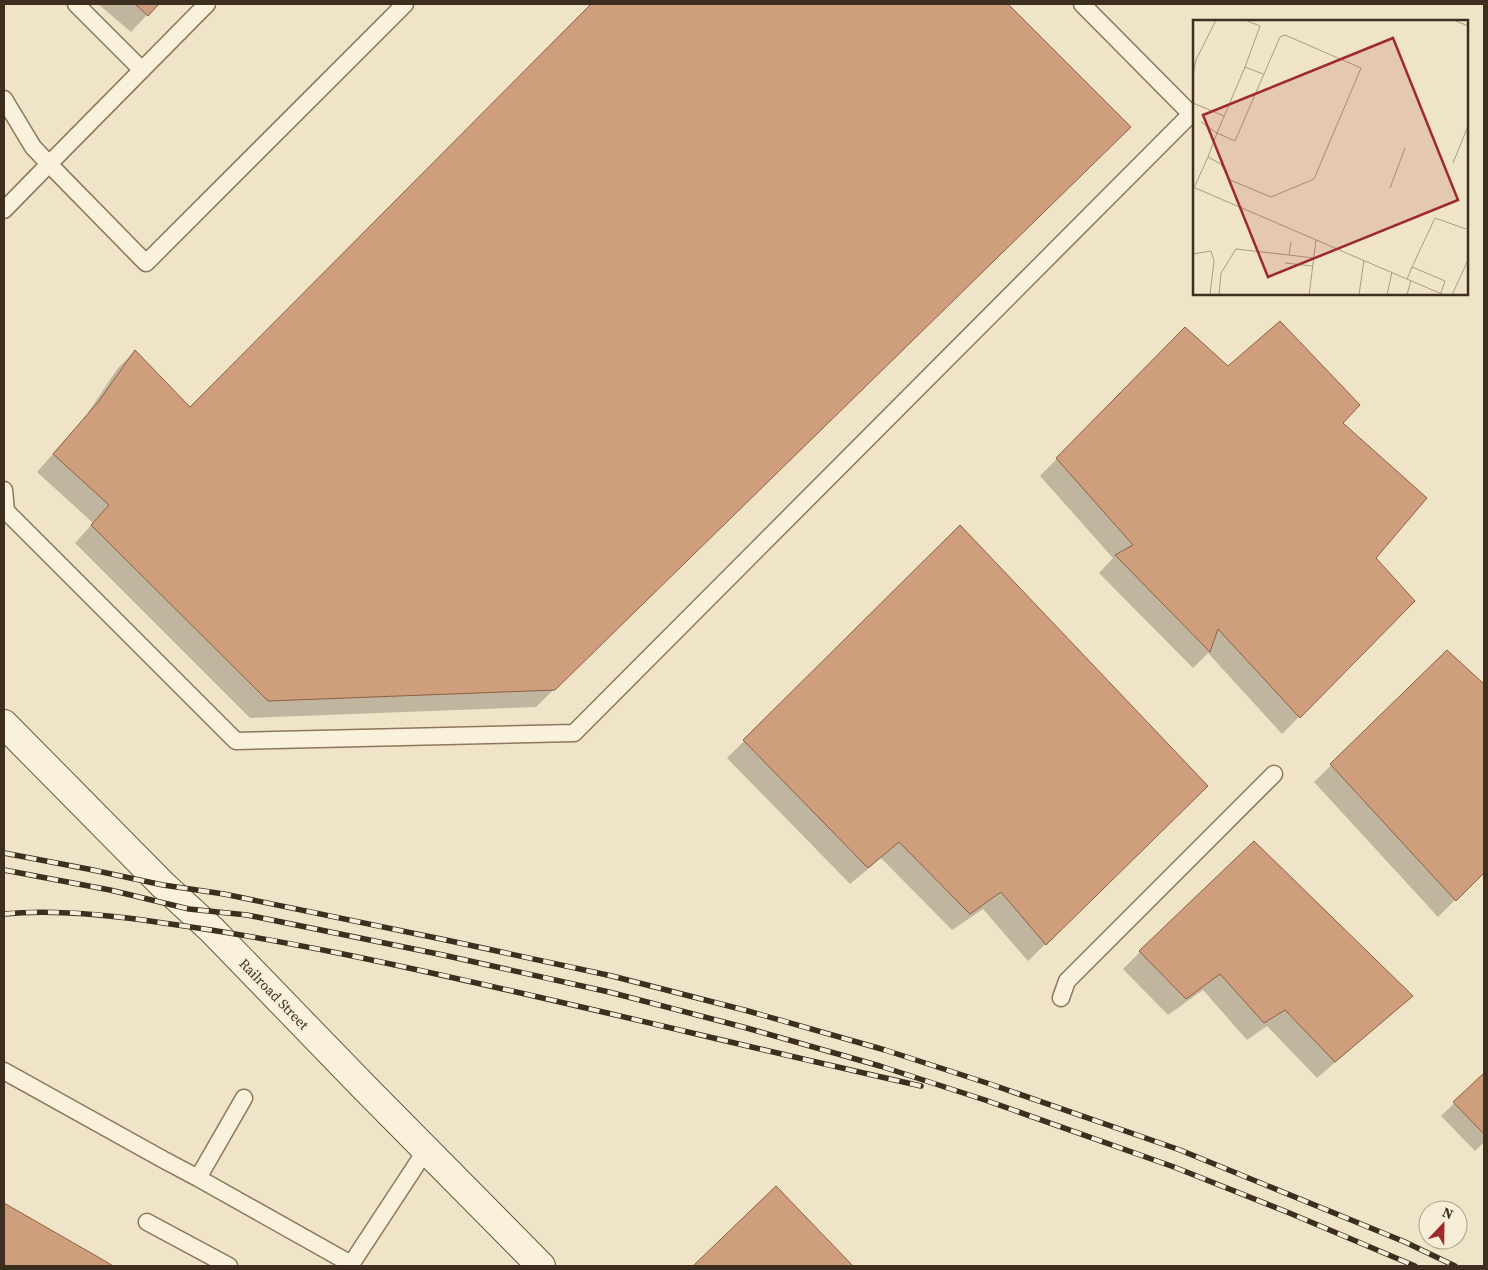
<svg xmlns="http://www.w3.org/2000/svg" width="1488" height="1270" viewBox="0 0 1488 1270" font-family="'Source Serif 4',serif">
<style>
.shadow{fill:#0003}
.building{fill:#cf9f7d;stroke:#8d5f41}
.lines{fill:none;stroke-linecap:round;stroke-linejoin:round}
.service-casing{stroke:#8d765c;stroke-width:19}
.secondary-casing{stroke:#6f573f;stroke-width:30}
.service{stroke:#faf1dc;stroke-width:16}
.secondary{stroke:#faf1dc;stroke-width:28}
.rail-casing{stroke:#3d2e20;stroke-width:5.5}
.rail{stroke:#f7eed8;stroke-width:4;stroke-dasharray:11;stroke-linecap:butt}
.labels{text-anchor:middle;stroke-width:4;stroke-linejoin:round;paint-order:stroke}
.street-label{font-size:14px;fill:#3d2e20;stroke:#f7eed8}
.inset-road{fill:none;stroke:#a89b85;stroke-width:1}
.view{fill:#9e2a2b;fill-opacity:0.15;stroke:#9e2a2b;stroke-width:2.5}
.inset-edge{fill:none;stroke:#3d2e20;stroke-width:2.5}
</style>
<rect width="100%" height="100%" fill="#f0e4c8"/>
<path class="shadow" d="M 98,4 L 157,4 L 131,32 Z
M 592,4 L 1006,4 L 1129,127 L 536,707 L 250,718 L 75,543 L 93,523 L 37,472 L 83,420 L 118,368 L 135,351 L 190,408 Z
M 1185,329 L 1228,368 L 1341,423 L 1375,558 L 1414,601 L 1282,734 L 1208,653 L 1193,668 L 1099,573 L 1113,558 L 1040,476 Z
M 960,526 L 1207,786 L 1028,961 L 983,909 L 952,930 L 881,858 L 850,884 L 727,758 Z
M 1447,652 L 1484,686 L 1484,871 L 1438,917 L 1314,782 Z
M 1140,952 L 1411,996 L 1394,1012 L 1317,1078 L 1267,1026 L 1247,1040 L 1203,990 L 1168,1015 L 1123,969 Z
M 1484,1074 L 1484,1142 L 1475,1151 L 1441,1116 Z
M 776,1188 L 851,1266 L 695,1266 Z
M 4,1205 L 104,1262 L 111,1266 L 4,1266 Z"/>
<path class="building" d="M 135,4 L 159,4 L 148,16 Z
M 591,4 L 1008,4 L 1131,127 L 555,690 L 268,701 L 91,525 L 109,505 L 53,454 L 99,401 L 135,350 L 190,407 Z
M 1280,321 L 1360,405 L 1343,423 L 1427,498 L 1376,558 L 1415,601 L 1300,718 L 1218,629 L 1210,652 L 1115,555 L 1133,545 L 1056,458 L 1185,327 L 1228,366 Z
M 960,525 L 1208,786 L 1046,945 L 1001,892 L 970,914 L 899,842 L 868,868 L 743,740 Z
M 1447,650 L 1484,684 L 1484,873 L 1456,901 L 1330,764 Z
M 1254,841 L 1413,996 L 1335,1062 L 1285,1010 L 1264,1023 L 1220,974 L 1186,999 L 1139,951 Z
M 1484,1073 L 1484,1134 L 1453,1102 Z
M 776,1186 L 853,1266 L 693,1266 Z
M 4,1203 L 105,1261 L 113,1266 L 4,1266 Z"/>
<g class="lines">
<g class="service-casing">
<path id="service" d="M 76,4 L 142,70
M 4,99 L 33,147 L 49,164 L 207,4
M 4,210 L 49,164 L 146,263 L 405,4
M 4,490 L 6,511 L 236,741 L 574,733 L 1191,114 L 1082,4
M 1061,998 L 1067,981 L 1274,774
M 4,1071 L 164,1160 L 198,1178
M 244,1098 L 198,1178 L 351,1264
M 147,1222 L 229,1266
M 350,1266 L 426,1150"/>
</g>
<g class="secondary-casing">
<path id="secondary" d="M 4,724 L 163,885 L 212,930 L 364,1087 L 541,1266"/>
</g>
<use href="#service" class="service"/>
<use href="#secondary" class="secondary"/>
<g class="rail-casing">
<path id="rail" d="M 4,853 L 88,869 L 163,885 L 224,894 L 446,940 L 612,976 L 748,1011 L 885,1050 L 990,1084 L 1180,1150 L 1405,1242 L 1455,1266
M 4,870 L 110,890 L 189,909 L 247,915 L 443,955 L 609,992 L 743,1027 L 880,1066 L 985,1100 L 1174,1167 L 1287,1212 L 1415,1266
M 4,914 C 56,909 111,915 163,923 C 223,931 283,942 343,954 C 537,994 728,1043 921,1086"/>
</g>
<use href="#rail" class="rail"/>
</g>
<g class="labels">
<g class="street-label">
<text transform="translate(274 994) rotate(46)" y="5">Railroad Street</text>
</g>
</g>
<g transform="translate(1193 20)">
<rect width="275" height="275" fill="#f0e4c8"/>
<path class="inset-road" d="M 261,0 L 275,6M 52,47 L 67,6 L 52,0M 0,55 L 3,40 L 23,0M 0,83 L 31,96M 8,102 L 24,113 L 52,47 L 70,54M 260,143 L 275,106M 0,167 L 251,275M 197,168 L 212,128M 0,170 L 15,137 L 28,144 L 37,160 L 78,177 L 121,159 L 168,48 L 92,15 L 87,17 L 42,121 L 24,113 L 15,137M 98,222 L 96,235 L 120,238M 0,234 L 18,231 L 21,241 L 17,275M 92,243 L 119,246M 219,247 L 242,198 L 273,209M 214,259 L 219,247 L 252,261 L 247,275M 26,275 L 28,253 L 43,229 L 96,235M 116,275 L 123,220M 166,275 L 171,240M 194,275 L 199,252M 214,275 L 218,260M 259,275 L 275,240"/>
<path class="view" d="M 200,18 L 265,180 L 75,257 L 10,95 Z"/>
<rect width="275" height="275" class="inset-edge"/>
</g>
<rect width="1488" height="1270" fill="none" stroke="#3d2e20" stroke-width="10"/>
<g transform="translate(1443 1225) rotate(22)"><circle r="24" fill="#f7eed8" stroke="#ada18e"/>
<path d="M0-4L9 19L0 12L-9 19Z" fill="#9e2a2b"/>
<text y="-8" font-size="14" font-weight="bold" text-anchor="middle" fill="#3d2e20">N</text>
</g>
</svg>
